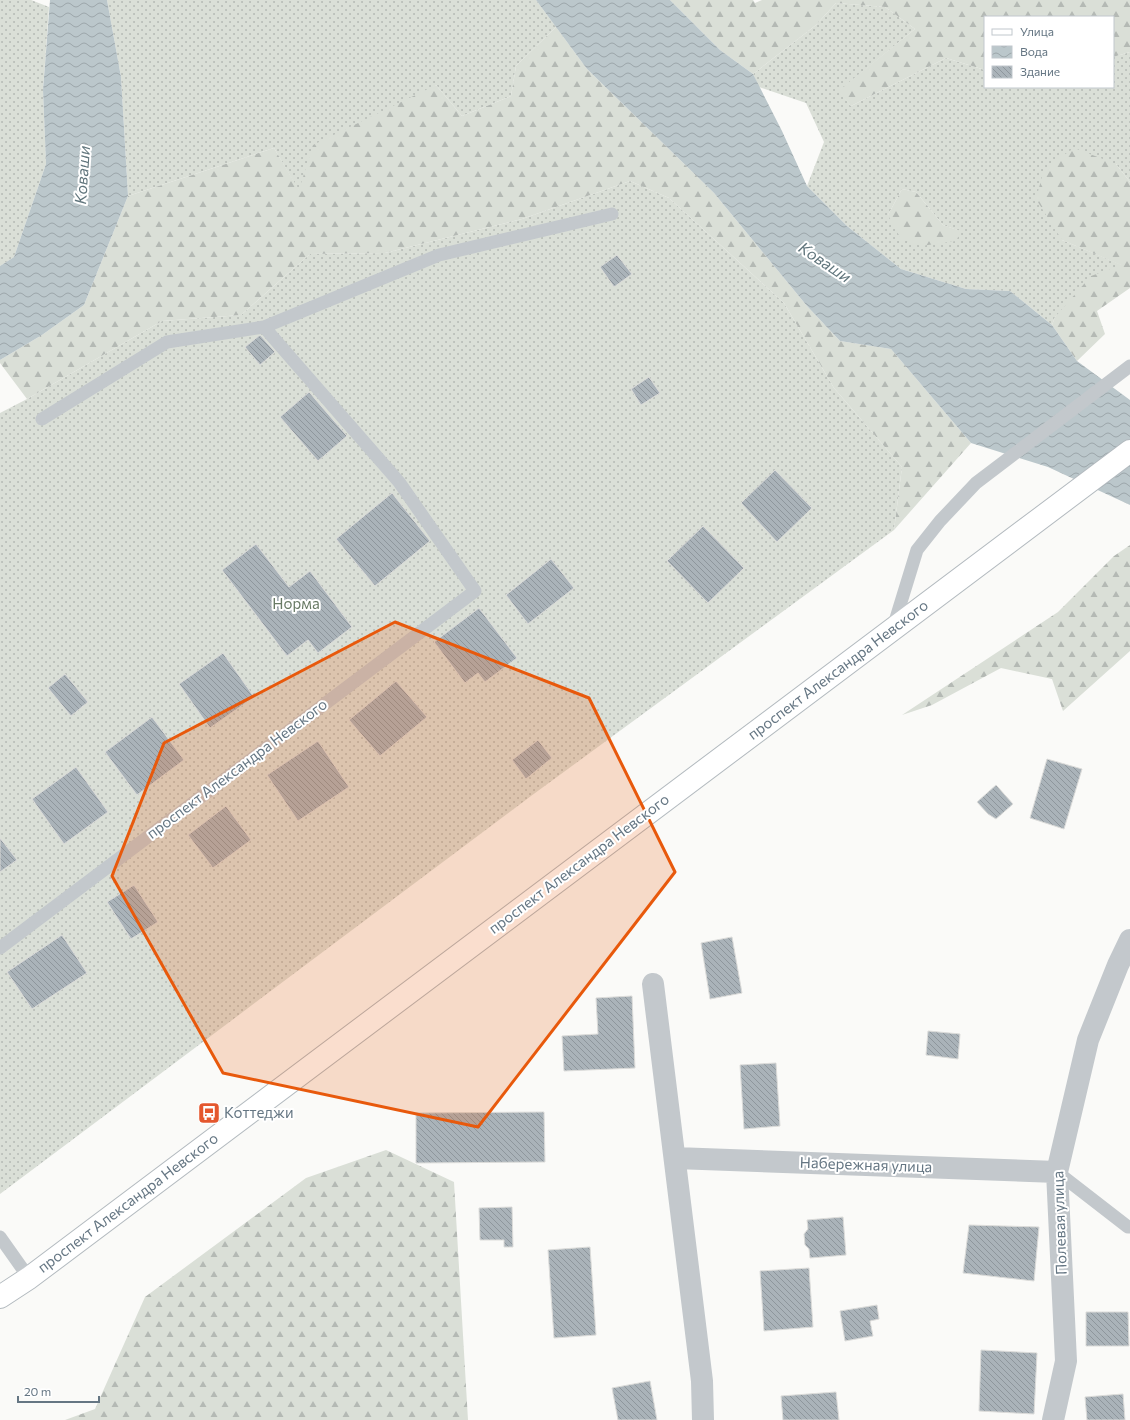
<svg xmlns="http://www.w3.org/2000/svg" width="1130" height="1420" viewBox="0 0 1130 1420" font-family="Commissioner,sans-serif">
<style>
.grass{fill:url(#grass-dots);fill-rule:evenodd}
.forest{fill:url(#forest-firs)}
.water{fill:url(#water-waves)}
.building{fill:url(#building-back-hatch);stroke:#dcdcda}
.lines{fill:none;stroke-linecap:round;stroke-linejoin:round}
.secondary-casing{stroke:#b3babf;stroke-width:24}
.lane{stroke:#c3c8cc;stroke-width:13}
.street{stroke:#c3c8cc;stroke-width:22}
.secondary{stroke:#fff;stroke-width:22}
.marked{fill:#e8590c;fill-opacity:0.2;stroke:#e8590c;stroke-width:3;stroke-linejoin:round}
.labels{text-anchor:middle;stroke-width:4;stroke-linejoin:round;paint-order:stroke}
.park-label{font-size:15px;fill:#687a64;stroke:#fff}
.street-label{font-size:15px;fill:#657683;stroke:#fff}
.poi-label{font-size:15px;fill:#657683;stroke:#fff;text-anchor:start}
.water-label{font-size:16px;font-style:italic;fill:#60757c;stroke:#fff}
</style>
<defs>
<pattern id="grass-dots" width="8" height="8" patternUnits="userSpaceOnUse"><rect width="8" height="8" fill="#dadfd7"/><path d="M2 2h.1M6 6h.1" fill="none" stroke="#b4b9b4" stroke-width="1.8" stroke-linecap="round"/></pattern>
<pattern id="forest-firs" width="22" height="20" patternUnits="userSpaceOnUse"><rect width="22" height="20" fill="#dadfd7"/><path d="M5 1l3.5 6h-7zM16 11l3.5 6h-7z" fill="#b4b9b4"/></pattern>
<pattern id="water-waves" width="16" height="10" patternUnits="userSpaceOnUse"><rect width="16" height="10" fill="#bbc7cb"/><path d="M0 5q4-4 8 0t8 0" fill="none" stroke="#9ca6aa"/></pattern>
<pattern id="building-back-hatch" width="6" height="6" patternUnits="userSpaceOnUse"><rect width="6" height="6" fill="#aab3b9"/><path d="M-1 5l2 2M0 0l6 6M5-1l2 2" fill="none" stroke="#8e969c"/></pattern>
</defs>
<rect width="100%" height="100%" fill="#fafaf8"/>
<path class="grass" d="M 0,0 L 31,0 L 49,7 L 43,90 L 46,164 L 14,257 L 0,266 Z
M 107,0 L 536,0 L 556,27 L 516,66 L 511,96 L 462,116 L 436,85 L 299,191 L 274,148 L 128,196 L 121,77 Z
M 836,3 L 885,7 L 915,29 L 839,91 L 851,106 L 946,58 L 985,70 L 985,87 L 1113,87 L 1113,57 L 1130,52 L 1130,182 L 1116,164 L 1062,240 L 1122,265 L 1055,317 L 1052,325 L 1010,291 L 966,289 L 901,269 L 847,226 L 807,186 L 824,142 L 806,103 L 759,87 L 753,74 L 816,25 ZM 902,189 L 916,192 L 943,225 L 960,231 L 888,215 Z
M 630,181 L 669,198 L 784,303 L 834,388 L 902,467 L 894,530 L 531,796 L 0,1194 L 0,413 L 27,399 L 162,321 L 241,315 L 310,254 L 385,253 L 522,219 Z"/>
<path class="forest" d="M 670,0 L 753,0 L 755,3 L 762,0 L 1130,0 L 1130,52 L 1113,57 L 1113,17 L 985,17 L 985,70 L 946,58 L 851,106 L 838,91 L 915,29 L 885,7 L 836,3 L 816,25 L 753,74 L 720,50 Z
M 556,27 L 587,69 L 714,193 L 807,306 L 840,341 L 891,349 L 971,443 L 894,530 L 902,467 L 834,388 L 784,303 L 669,198 L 630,181 L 522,219 L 385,253 L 310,254 L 241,315 L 162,321 L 27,399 L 0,363 L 0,360 L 42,335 L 84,305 L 128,196 L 274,148 L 299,190 L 313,145 L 436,85 L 462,116 L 511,96 L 516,66 Z
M 1074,148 L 1116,164 L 1130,182 L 1130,288 L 1097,311 L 1105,334 L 1077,361 L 1052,325 L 1055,317 L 1091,276 L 1121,265 L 1062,240 L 1036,199 L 1044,169 Z
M 902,189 L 916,192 L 943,225 L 961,231 L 956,241 L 921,246 L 901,239 L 888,215 Z
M 1130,545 L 1130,651 L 1063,711 L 1052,679 L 1001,668 L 932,705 L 902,715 L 1058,612 L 1114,556 Z
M 386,1150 L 454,1182 L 468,1420 L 65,1420 L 95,1409 L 145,1297 L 306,1178 Z"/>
<path class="water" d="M 50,0 L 107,0 L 121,77 L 128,196 L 84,305 L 42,335 L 0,360 L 0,266 L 14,257 L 46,164 L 43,90 Z
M 536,0 L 670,0 L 720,50 L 753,74 L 782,131 L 807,186 L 847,226 L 901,269 L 966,289 L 1010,291 L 1052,325 L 1077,361 L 1130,400 L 1130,505 L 1048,467 L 971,443 L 891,349 L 840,341 L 807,306 L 714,193 L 587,69 Z"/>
<path class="building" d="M 617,255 L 632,274 L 614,287 L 600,267 Z
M 260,335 L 275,352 L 260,365 L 245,347 Z
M 649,377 L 660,393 L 641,405 L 631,389 Z
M 309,392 L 347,436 L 318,461 L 280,417 Z
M 775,470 L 812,508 L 777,542 L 741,503 Z
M 392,493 L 430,541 L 375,586 L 336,539 Z
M 703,526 L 744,568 L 708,603 L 667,561 Z
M 256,544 L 289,587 L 310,571 L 352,627 L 318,653 L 308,640 L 287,656 L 222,570 Z
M 551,559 L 574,588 L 528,624 L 506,595 Z
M 479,608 L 517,658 L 485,682 L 478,673 L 465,683 L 434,642 Z
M 223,653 L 254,697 L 210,728 L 179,684 Z
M 65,674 L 88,702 L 71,716 L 48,688 Z
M 396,681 L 427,717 L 380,756 L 349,720 Z
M 152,717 L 184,760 L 137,795 L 105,752 Z
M 538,740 L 552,758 L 526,779 L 512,760 Z
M 318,741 L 349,787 L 298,821 L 267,775 Z
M 1047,759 L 1082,769 L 1064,829 L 1030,818 Z
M 76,767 L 108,812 L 64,844 L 32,799 Z
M 996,785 L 1013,804 L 996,819 L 988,814 L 977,802 Z
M 226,806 L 251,840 L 213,868 L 188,835 Z
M 0,838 L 17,860 L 0,872 Z
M 134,885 L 158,922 L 131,939 L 107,902 Z
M 62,935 L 87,973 L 32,1009 L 7,972 Z
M 732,937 L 742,993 L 710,999 L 701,943 Z
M 632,996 L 635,1068 L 564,1071 L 562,1036 L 598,1034 L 596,998 Z
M 928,1031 L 960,1034 L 958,1059 L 926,1055 Z
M 776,1063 L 780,1126 L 744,1129 L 740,1065 Z
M 544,1112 L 545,1162 L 416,1163 L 416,1113 Z
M 512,1207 L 513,1247 L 504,1247 L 504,1240 L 480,1240 L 479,1208 Z
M 843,1217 L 846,1255 L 810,1258 L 809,1249 L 805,1245 L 804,1234 L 808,1229 L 807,1220 Z
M 969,1225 L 1039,1227 L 1034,1281 L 963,1273 Z
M 590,1247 L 596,1335 L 554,1338 L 548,1250 Z
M 809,1268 L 813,1327 L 764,1331 L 760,1271 Z
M 877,1305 L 879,1319 L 870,1321 L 873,1336 L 845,1341 L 840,1311 Z
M 1086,1312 L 1128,1312 L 1129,1346 L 1086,1346 Z
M 981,1350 L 1037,1353 L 1034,1414 L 979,1411 Z
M 650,1381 L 657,1420 L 618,1420 L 612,1388 Z
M 836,1392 L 839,1420 L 783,1420 L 781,1396 Z
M 1123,1394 L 1125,1420 L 1087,1420 L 1085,1397 Z"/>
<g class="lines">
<g class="secondary-casing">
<path id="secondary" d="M 0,1297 L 29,1278 L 1130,451"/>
</g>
<path class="lane" d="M 42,419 L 167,342 L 264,327 L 439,255 L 612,214
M 893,628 L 917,550 L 940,521 L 976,483 L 1130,366
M 0,948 L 475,591 L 399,482 L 264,327
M 1057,1172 L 1128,1227 L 1130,1227
M 0,1237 L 29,1278"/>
<path class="street" d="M 653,984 L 702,1381 L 703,1420
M 675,1158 L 1057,1172
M 1053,1420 L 1066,1361 L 1057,1172 L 1088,1040 L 1118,965 L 1130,940"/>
<use href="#secondary" class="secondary"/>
</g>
<path class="marked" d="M 395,622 L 589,698 L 675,872 L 478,1127 L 223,1073 L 112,876 L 164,743 Z"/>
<defs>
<g id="bus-square" transform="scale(1.15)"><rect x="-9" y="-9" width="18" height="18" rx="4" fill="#e4572e" stroke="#fff"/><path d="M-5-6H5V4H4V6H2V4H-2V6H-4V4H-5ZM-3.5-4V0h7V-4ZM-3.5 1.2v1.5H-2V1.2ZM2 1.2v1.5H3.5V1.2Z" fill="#fff"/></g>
</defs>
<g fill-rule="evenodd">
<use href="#bus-square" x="209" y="1113"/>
</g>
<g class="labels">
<g class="park-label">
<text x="296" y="609">Норма</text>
</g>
<g class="street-label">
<text transform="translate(838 670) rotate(-37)" y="5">проспект Александра Невского</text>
<text transform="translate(237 769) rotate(-37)" y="5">проспект Александра Невского</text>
<text transform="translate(579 864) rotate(-37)" y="5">проспект Александра Невского</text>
<text transform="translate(866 1165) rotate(2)" y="5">Набережная улица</text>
<text transform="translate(128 1203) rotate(-37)" y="5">проспект Александра Невского</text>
<text transform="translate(1060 1223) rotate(-92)" y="5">Полевая улица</text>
</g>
<g class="poi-label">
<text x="224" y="1118">Коттеджи</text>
</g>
<g class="water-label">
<text transform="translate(82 175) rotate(-86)" y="6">Коваши</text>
<text transform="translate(825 262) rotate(34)" y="6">Коваши</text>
</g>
</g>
<rect x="984" y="16" width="130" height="72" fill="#ffffff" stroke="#c1c8cd"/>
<rect x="992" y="29" width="20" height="6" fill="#ffffff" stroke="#c1c8cd"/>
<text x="1020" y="36" font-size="12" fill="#657683">Улица</text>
<rect x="992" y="46" width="20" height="12" fill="url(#water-waves)" stroke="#c1c8cd"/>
<text x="1020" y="56" font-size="12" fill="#657683">Вода</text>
<rect x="992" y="66" width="20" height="12" fill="url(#building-back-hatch)" stroke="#c1c8cd"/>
<text x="1020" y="76" font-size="12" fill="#657683">Здание</text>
<path d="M18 1396v6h81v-6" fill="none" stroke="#657683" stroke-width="2"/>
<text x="24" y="1396" font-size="12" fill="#657683" stroke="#ffffff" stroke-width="3" paint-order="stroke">20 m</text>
</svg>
